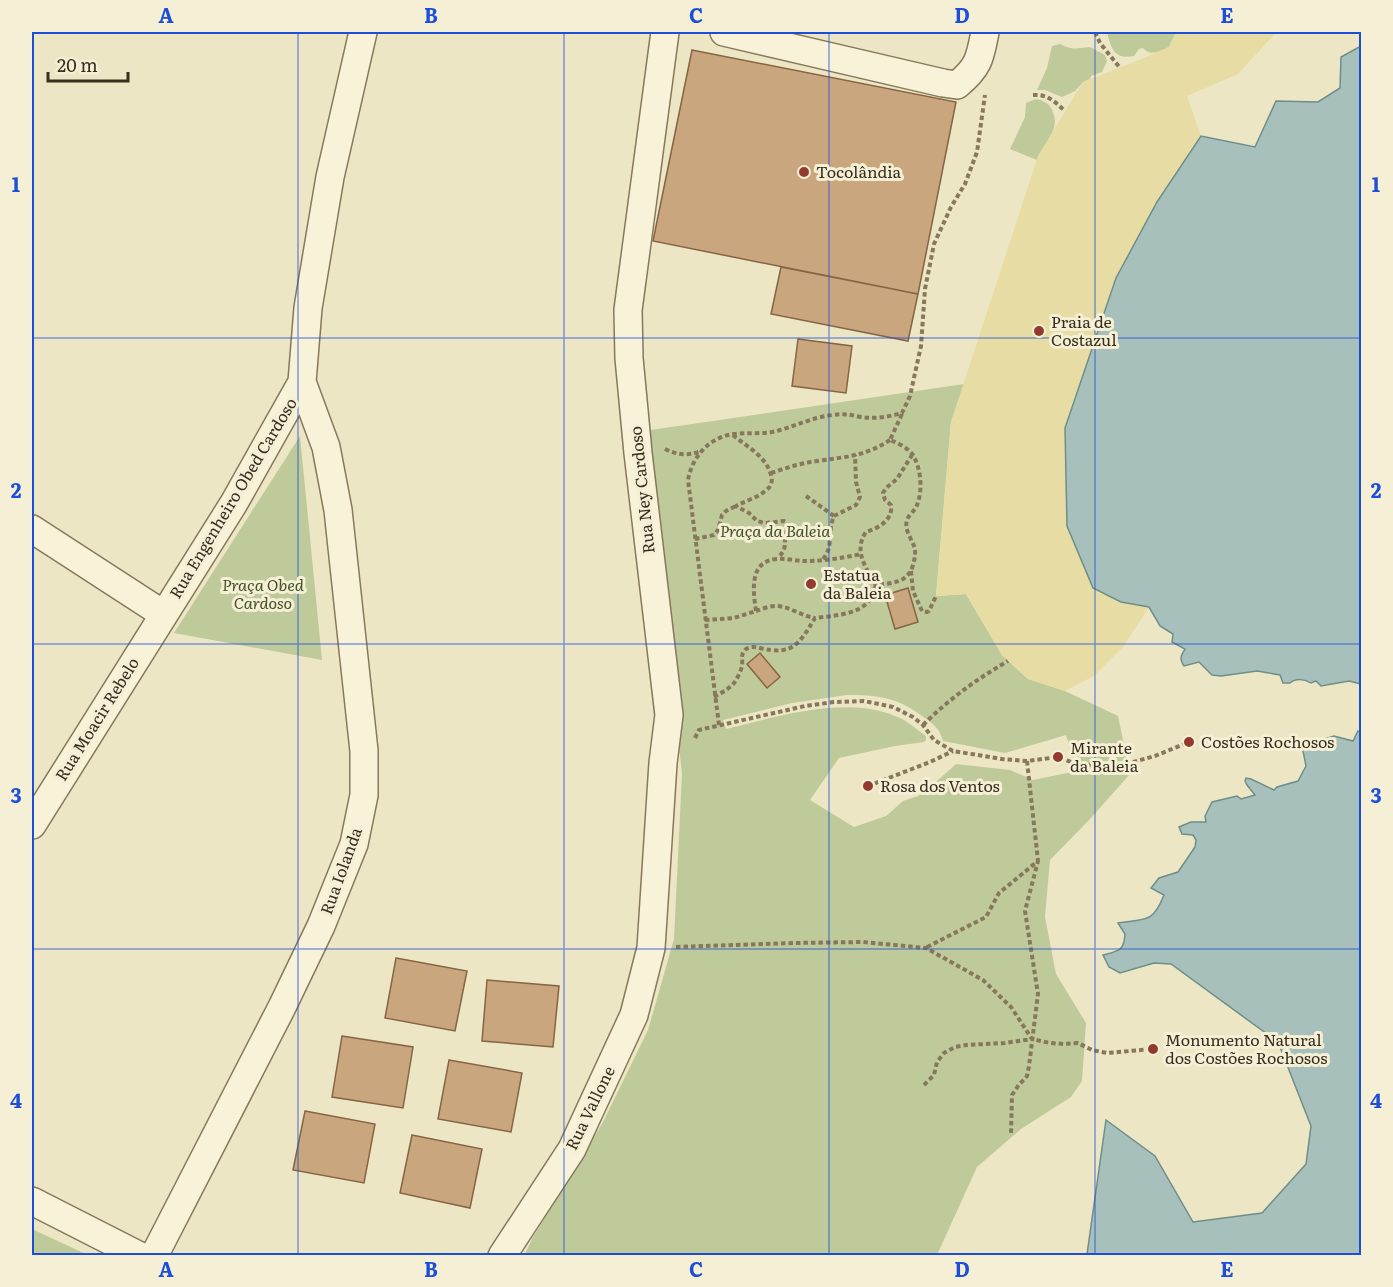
<svg xmlns="http://www.w3.org/2000/svg" width="1393" height="1287" viewBox="0 0 1393 1287" font-family="Literata,serif">
<style>
.green{fill:#bfca9a;fill-rule:evenodd}
.sand{fill:#e7dda4}
.water{fill:#a7c0bc;stroke:#6e8e8a;stroke-width:1.5}
.building{fill:#c9a67d;stroke:#856543;stroke-width:1.5}
.lines{fill:none;stroke-linecap:round;stroke-linejoin:round}
.minor-casing{stroke:#87785c;stroke-width:30}
.path{stroke:#87785c;stroke-width:4;stroke-dasharray:4.5 3;stroke-linecap:butt}
.minor{stroke:#f7f2d8;stroke-width:27}
.grid{fill:none;stroke:#1d4ed8;stroke-width:1.5;stroke-opacity:0.55}
.poi-dot{fill:#933a2f;stroke:#f4efd5;stroke-width:2}
.labels{text-anchor:middle;stroke-width:6;stroke-linejoin:round;paint-order:stroke}
.poi-label{font-size:16px;fill:#382e1f;stroke:#f4efd5;text-anchor:start}
.street-label{font-size:16px;fill:#382e1f;stroke:#f4efd5}
.park-label{font-size:16px;font-style:italic;fill:#425327;stroke:#f4efd5}
.neatline{fill:none;stroke:#1d4ed8;stroke-width:2}
.grid-label{font-size:20px;text-anchor:middle;font-weight:bold;fill:#1d4ed8}
</style>
<rect width="100%" height="100%" fill="#ece6c5"/>
<path class="green" d="M 1107,32 L 1176,32 L 1169,47 C 1160,51 1151,57 1143,48 L 1139,49 L 1134,56 C 1114,60 1111,48 1107,32 Z
M 1060,44 C 1074,51 1076,48 1090,47 L 1105,55 L 1107,61 L 1102,72 L 1091,76 L 1090,79 L 1083,82 L 1075,91 L 1062,97 L 1045,90 L 1037,90 L 1047,68 L 1052,46 Z
M 1036,99 C 1044,101 1049,103 1052,110 C 1062,130 1043,143 1037,160 L 1010,149 L 1025,117 L 1026,103 Z
M 964,384 L 951,422 L 936,596 L 966,594 L 1002,655 L 1028,679 L 1065,691 L 1118,716 L 1130,774 L 1090,819 L 1050,860 L 1045,917 L 1056,974 L 1086,1023 L 1082,1081 L 1071,1097 L 1021,1129 L 977,1167 L 937,1255 L 524,1256 L 532,1239 L 603,1122 L 648,1030 L 674,939 L 682,774 L 644,431 ZM 847,695 C 877,695 897,697 922,716 C 933,724 939,727 943,741 L 1005,753 L 1066,735 L 1077,771 L 1033,780 L 1010,770 L 956,764 L 936,782 L 918,796 L 903,801 L 886,816 L 854,827 L 810,800 L 839,758 L 895,746 L 924,742 L 926,740 L 926,736 C 916,729 907,720 895,716 C 845,695 776,717 726,729 L 723,720 L 792,703 Z
M 300,436 L 322,660 L 174,633 Z
M 32,1229 L 88,1255 L 32,1255 Z"/>
<path class="sand" d="M 1176,32 L 1274,32 L 1273,36 L 1238,74 L 1187,96 L 1201,136 L 1157,202 L 1067,526 L 1093,588 L 1121,602 L 1149,607 L 1123,647 L 1094,676 L 1065,691 L 1028,679 L 1002,655 L 966,594 L 936,596 L 951,422 L 1038,156 L 1083,82 L 1137,61 L 1169,47 Z"/>
<path class="water" d="M 1361,46 L 1361,684 L 1349,681 L 1321,686 L 1316,681 L 1311,683 C 1305,679 1296,678 1290,683 L 1283,683 L 1280,675 L 1257,671 L 1221,676 L 1212,675 L 1199,662 L 1184,666 C 1179,658 1181,656 1185,649 L 1172,642 L 1173,634 L 1160,626 L 1149,607 L 1121,602 L 1093,588 L 1067,526 L 1065,428 L 1116,278 L 1157,202 L 1201,136 L 1255,147 L 1276,101 L 1318,102 L 1340,88 L 1341,57 Z
M 1358,731 L 1362,734 L 1361,1255 L 1085,1255 L 1087,1254 L 1106,1120 L 1155,1156 L 1193,1222 L 1262,1213 L 1306,1164 L 1311,1126 L 1278,1042 L 1171,964 L 1154,963 L 1120,973 L 1109,967 L 1103,955 C 1119,951 1124,951 1125,934 L 1118,923 C 1146,919 1153,923 1164,895 L 1151,888 L 1159,878 L 1178,872 L 1195,847 L 1196,840 L 1193,835 L 1182,834 L 1179,827 L 1191,822 L 1206,822 L 1205,816 L 1212,802 L 1237,796 L 1241,799 L 1255,795 L 1247,785 L 1245,781 L 1246,778 L 1251,779 L 1274,790 L 1277,787 L 1298,781 L 1306,766 L 1303,751 L 1305,745 L 1334,736 L 1353,741 Z"/>
<path class="building" d="M 692,50 L 956,102 L 918,294 L 653,241 Z
M 781,267 L 918,294 L 908,341 L 771,314 Z
M 798,339 L 852,346 L 846,393 L 792,386 Z
M 908,588 L 918,622 L 895,629 L 885,595 Z
M 760,653 L 780,677 L 767,688 L 747,664 Z
M 396,958 L 467,971 L 455,1031 L 385,1018 Z
M 487,980 L 559,986 L 553,1047 L 482,1041 Z
M 342,1036 L 413,1047 L 403,1108 L 332,1097 Z
M 449,1060 L 522,1073 L 511,1132 L 438,1119 Z
M 305,1111 L 375,1124 L 364,1183 L 293,1170 Z
M 412,1135 L 482,1149 L 470,1208 L 400,1193 Z"/>
<g class="lines">
<g class="minor-casing">
<path id="minor" d="M 724,32 L 943,83 L 957,85 C 979,67 980,58 985,32
M 32,529 L 163,614
M 32,825 L 234,503 L 302,382
M 32,1201 L 140,1256
M 154,1256 L 282,1007 L 321,926 L 354,844 L 364,795 L 364,751 L 338,510 L 326,447 L 302,382 L 308,308 L 330,177 L 363,32
M 502,1256 L 572,1149 L 634,1015 L 651,948 L 663,763 L 669,715 L 638,453 L 629,358 L 628,310 L 665,32"/>
</g>
<path class="path" d="M 1095,32 L 1100,43 L 1120,68
M 1033,95 C 1048,94 1055,102 1065,111
M 733,435 C 747,447 766,456 771,475 C 773,482 771,487 765,491 C 757,498 745,501 736,506 L 749,513 L 757,521 L 765,523 L 784,521 L 787,522 C 789,529 786,531 785,538 C 785,548 785,550 778,558
M 665,449 C 677,455 689,456 701,451
M 771,473 C 786,468 801,463 817,461 C 845,457 866,456 890,440
M 806,496 L 834,516
M 695,539 L 714,535 L 718,530 L 722,515 L 726,511 L 736,506
M 823,559 C 834,546 827,533 834,516 L 856,505 L 860,497 L 856,482 L 855,455
M 911,571 L 913,591 L 922,611 L 927,612 L 929,611 L 936,596
M 876,585 C 866,568 853,551 866,532 C 879,528 893,520 891,505 L 885,500 L 883,493 L 886,488 L 897,479 L 912,455
M 756,611 C 762,609 769,606 776,606 C 789,606 801,616 815,618
M 705,620 L 734,618 L 756,611 C 753,590 749,561 777,559 C 786,558 796,561 805,561 C 824,561 843,558 861,554
M 714,697 C 721,693 729,689 734,683 C 737,679 741,671 742,666 C 743,659 740,654 746,649 C 751,646 756,647 760,648 C 793,656 799,644 815,618 C 830,616 856,615 867,603 C 872,598 874,591 876,585 C 892,583 908,583 913,565 C 915,558 916,552 914,546 C 911,538 904,529 907,520 C 909,514 915,511 917,505 C 923,490 921,469 913,455 C 908,448 898,443 890,440 L 902,414
M 719,725 L 688,480 C 692,457 709,437 734,434 C 749,432 765,435 780,430 C 798,425 814,417 833,415 C 843,413 851,415 861,417 C 875,419 888,417 902,413 L 910,396 L 921,346 L 925,289 L 934,244 L 951,207 L 965,184 L 977,152 L 985,95
M 923,725 C 949,699 977,679 1008,661
M 695,738 L 699,730 L 805,706 L 834,702 L 864,701 L 893,707 L 913,717 L 923,725 L 934,740 L 953,751 L 1002,759 L 1027,761 L 1058,757 L 1076,764 L 1119,766 L 1155,756 L 1189,742
M 1027,761 L 1038,861
M 868,786 L 930,762 L 953,751
M 676,947 L 794,943 L 863,942 L 926,948 L 983,980 L 1011,1007 L 1032,1039 L 1050,1043 L 1064,1044 L 1078,1043 L 1092,1050 L 1107,1053 L 1153,1049
M 927,947 L 986,917 L 999,893 L 1038,861 L 1025,911 L 1038,994 L 1029,1066 L 1027,1076 L 1018,1086 L 1012,1095 L 1011,1133
M 924,1085 L 934,1075 L 937,1062 L 944,1053 L 955,1047 L 966,1045 L 1005,1043 L 1032,1039"/>
<use href="#minor" class="minor"/>
</g>
<path class="grid" d="M 298,32 L 298,1256M 564,32 L 564,1256M 829,32 L 829,1256M 1095,32 L 1095,1256M 32,338 L 1362,338M 32,644 L 1362,644M 32,949 L 1362,949"/>
<g class="poi-dot">
<circle cx="804" cy="172" r="6"/>
<circle cx="1039" cy="331" r="6"/>
<circle cx="811" cy="584" r="6"/>
<circle cx="1189" cy="742" r="6"/>
<circle cx="1058" cy="757" r="6"/>
<circle cx="868" cy="786" r="6"/>
<circle cx="1153" cy="1049" r="6"/>
</g>
<g class="labels">
<g class="poi-label">
<text x="816" y="178">Tocolândia</text>
<text x="1051" y="328">Praia de<tspan x="1051" dy="18">Costazul</tspan></text>
<text x="823" y="581">Estatua<tspan x="823" dy="18">da Baleia</tspan></text>
<text x="1201" y="748">Costões Rochosos</text>
<text x="1070" y="754">Mirante<tspan x="1070" dy="18">da Baleia</tspan></text>
<text x="880" y="792">Rosa dos Ventos</text>
<text x="1165" y="1046">Monumento Natural<tspan x="1165" dy="18">dos Costões Rochosos</tspan></text>
</g>
<g class="street-label">
<text transform="translate(642 490) rotate(-96)" y="6">Rua Ney Cardoso</text>
<text transform="translate(233 498) rotate(-59)" y="6">Rua Engenheiro Obed Cardoso</text>
<text transform="translate(97 719) rotate(-58)" y="6">Rua Moacir Rebelo</text>
<text transform="translate(341 871) rotate(-70)" y="6">Rua Iolanda</text>
<text transform="translate(590 1108) rotate(-64)" y="6">Rua Vallone</text>
</g>
<g class="park-label">
<text x="775" y="537">Praça da Baleia</text>
<text x="263" y="591">Praça Obed<tspan x="263" dy="18">Cardoso</tspan></text>
</g>
</g>
<rect width="1393" height="1287" fill="none" stroke="#f4efd5" stroke-width="66"/>
<path d="M48 72v9h80v-9" fill="none" stroke="#382e1f" stroke-width="3"/>
<text x="57" y="72" font-size="18" fill="#382e1f" stroke="#f4efd5" stroke-width="4.5" paint-order="stroke">20 m</text>
<rect x="33" y="33" width="1327" height="1221" class="neatline"/>
<g class="grid-label">
<text x="166" y="23">A</text>
<text x="431" y="23">B</text>
<text x="696" y="23">C</text>
<text x="962" y="23">D</text>
<text x="1227" y="23">E</text>
<text x="16" y="192">1</text>
<text x="1376" y="192">1</text>
<text x="16" y="498">2</text>
<text x="1376" y="498">2</text>
<text x="16" y="803">3</text>
<text x="1376" y="803">3</text>
<text x="16" y="1108">4</text>
<text x="1376" y="1108">4</text>
<text x="166" y="1277">A</text>
<text x="431" y="1277">B</text>
<text x="696" y="1277">C</text>
<text x="962" y="1277">D</text>
<text x="1227" y="1277">E</text>
</g>
</svg>
